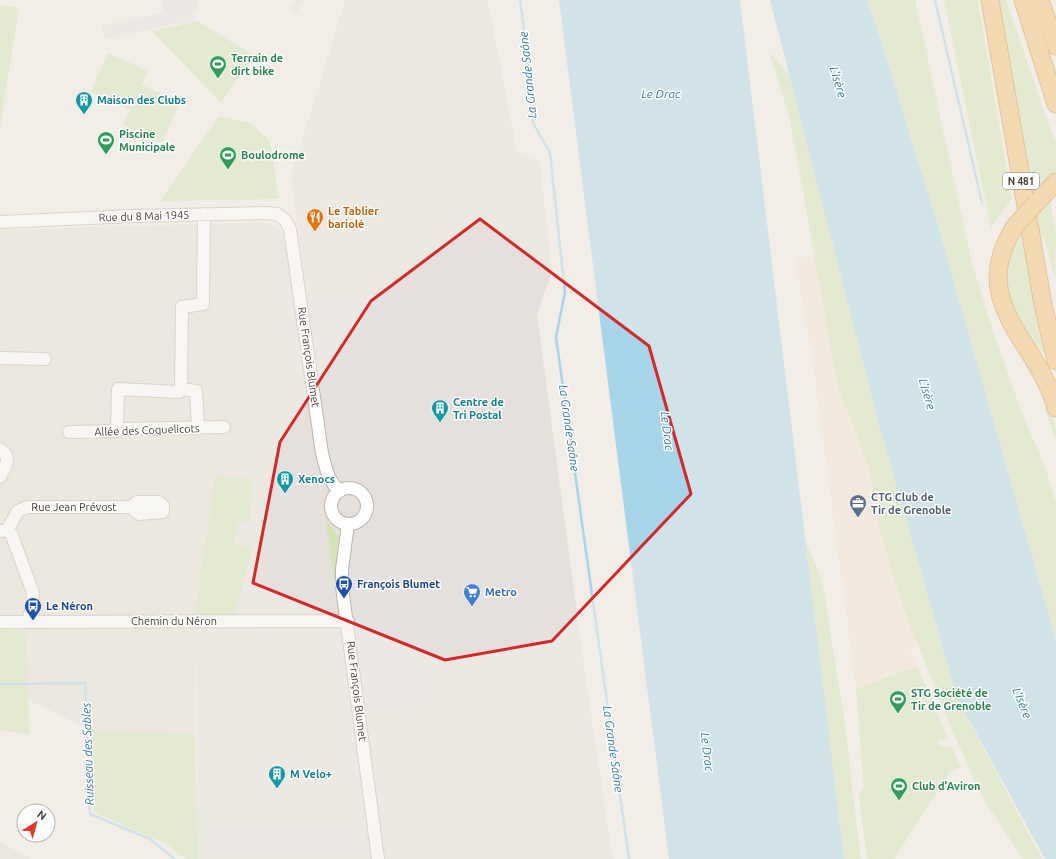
<svg xmlns="http://www.w3.org/2000/svg" width="1056" height="859" viewBox="0 0 1056 859" font-family="Ubuntu,sans-serif">
<style>
.residential{fill:#e6dfd5}
.commercial{fill:#f3e3d3}
.industrial{fill:#e5e0dc}
.green{fill:#d2e4b2}
.parking{fill:#e4e1df}
.water{fill:#a7d5eb}
.lines{fill:none;stroke-linecap:round;stroke-linejoin:round}
.stream{stroke:#a7d5eb;stroke-width:2.5}
.minor-casing{stroke:#bdb5aa;stroke-width:14}
.highway-casing{stroke:#d39040;stroke-width:19}
.minor{stroke:#fff;stroke-width:12}
.highway{stroke:#f4bc70;stroke-width:17}
.highway-bridge-casing{stroke:#d39040;stroke-width:19;stroke-linecap:butt}
.highway-bridge{stroke:#f4bc70;stroke-width:17}
.marked{fill:none;stroke:#d62828;stroke-width:3;stroke-linejoin:round}
.labels{text-anchor:middle;stroke-width:3;stroke-linejoin:round;paint-order:stroke}
.shield{fill:#fff;stroke:#7d7872;stroke-width:1}
.shield-label{font-size:10px;font-weight:bold;fill:#453e36}
.leisure-label{font-size:11px;font-weight:bold;fill:#27864d;stroke:#fff;text-anchor:start}
.culture-label{font-size:11px;font-weight:bold;fill:#0d838f;stroke:#fff;text-anchor:start}
.food-label{font-size:11px;font-weight:bold;fill:#c56008;stroke:#fff;text-anchor:start}
.street-label{font-size:11px;fill:#453e36;stroke:#fff}
.service-label{font-size:11px;font-weight:bold;fill:#4e5e75;stroke:#fff;text-anchor:start}
.transit-label{font-size:11px;font-weight:bold;fill:#164399;stroke:#fff;text-anchor:start}
.shop-label{font-size:11px;font-weight:bold;fill:#366cbe;stroke:#fff;text-anchor:start}
.water-label{font-size:12px;font-style:italic;fill:#357da2;stroke:#fff}
</style>
<rect width="100%" height="100%" fill="#f2eee7"/>
<path class="residential" d="M 263,222 L 273,225 L 282,230 L 294,280 L 237,262 L 259,360 L 243,477 L 216,474 L 195,619 L 195,734 L 92,731 L 8,690 L 0,688 L 0,230 Z
M 0,842 L 32,859 L 0,859 Z"/>
<path class="commercial" d="M 815,256 L 862,433 L 902,604 L 919,645 L 909,651 L 917,666 L 856,689 L 811,350 L 794,258 Z"/>
<path class="industrial" d="M 296,0 L 304,0 L 296,14 L 289,10 Z
M 345,0 L 488,0 L 517,152 L 540,161 L 552,272 L 537,314 L 584,665 L 613,859 L 198,859 L 195,618 L 216,473 L 243,477 L 259,361 L 241,358 L 237,261 L 294,280 L 304,278 L 291,176 Z"/>
<path class="green" d="M 867,0 L 915,0 L 971,259 L 991,325 L 1022,413 L 1046,469 L 1056,503 L 1056,640 L 938,226 L 878,31 Z
M 944,0 L 978,0 L 1012,199 L 991,228 Z
M 995,0 L 1006,0 L 1050,128 L 1056,142 L 1056,173 L 1030,198 Z
M 0,5 L 19,8 L 0,128 Z
M 197,21 L 254,55 L 221,103 L 152,31 Z
M 769,52 L 790,76 L 877,417 L 957,698 L 1042,859 L 1023,859 L 982,797 L 946,716 L 902,604 L 881,534 L 869,467 L 838,387 L 790,119 Z
M 108,53 L 148,71 L 142,85 L 180,103 L 162,143 L 123,125 L 130,110 L 90,92 Z
M 219,116 L 250,123 L 270,141 L 279,199 L 160,201 Z
M 1051,196 L 1052,214 L 1056,229 L 1055,279 L 1044,239 L 1038,239 L 1033,215 Z
M 1021,236 L 1045,354 L 1020,330 L 1003,289 L 1004,266 Z
M 1049,407 L 1056,428 L 1056,442 L 1045,408 Z
M 217,476 L 252,479 L 250,522 L 238,522 L 234,544 L 252,547 L 234,615 L 195,615 L 215,477 Z
M 326,521 L 327,521 L 338,536 L 335,587 Z
M 804,538 L 822,579 L 844,718 L 861,859 L 844,859 Z
M 0,626 L 25,626 L 30,735 L 0,730 Z
M 917,666 L 948,738 L 938,741 L 938,746 L 951,746 L 961,767 L 950,772 L 894,859 L 867,859 L 859,794 L 864,787 L 856,689 Z
M 92,731 L 195,734 L 198,859 L 186,859 L 166,844 L 94,812 Z"/>
<path class="parking" d="M 161,0 L 197,0 L 199,10 L 193,12 L 196,20 L 104,39 L 101,26 L 163,12 Z
M 315,294 L 390,294 L 390,314 L 377,313 L 377,320 L 383,320 L 381,333 L 341,339 L 343,354 L 347,360 L 349,377 L 346,379 L 347,391 L 351,392 L 361,472 L 374,471 L 374,475 L 388,475 L 389,491 L 385,496 L 377,496 L 372,485 L 365,479 L 347,478 L 337,470 L 329,453 L 315,343 L 323,333 L 333,330 L 331,318 L 316,318 L 312,313 L 309,299 L 316,299 Z
M 408,529 L 430,700 L 423,701 L 423,706 L 368,713 L 350,578 L 352,543 L 357,535 Z
M 207,821 L 354,821 L 366,858 L 207,855 Z"/>
<path class="water" d="M 559,0 L 740,0 L 844,859 L 669,859 Z
M 770,0 L 867,0 L 878,31 L 938,226 L 1056,640 L 1056,859 L 1045,859 L 957,698 L 877,417 Z"/>
<g class="lines">
<path class="stream" d="M 520,0 L 531,83 L 533,123 L 550,153 L 565,292 L 556,337 L 629,859
M 935,0 L 982,203
M 0,684 L 85,683 L 90,814 L 150,839 L 175,859"/>
<g class="minor-casing">
<path id="minor" d="M 0,222 L 133,216 L 266,213 L 277,214 L 285,220 L 290,229 L 322,453 C 325,466 329,483 340,491
M 0,358 L 45,359
M 198,427 L 196,391 L 181,389 L 182,307 L 203,304 L 204,214
M 117,431 L 118,389 L 179,392 L 181,389
M 69,432 L 117,431 L 120,429 L 224,427
M 0,449 C 12,457 6,466 0,477
M331 506a18 18 0 1 1 36 0a18 18 0 1 1-36 0Z
M 348,524 L 342,569 L 342,587 L 378,859
M 7,530 L 18,511 L 27,507 L 131,507 L 139,514 L 163,512 L 163,506 L 159,502 L 137,502 L 131,507
M 0,531 L 7,530 L 11,533 L 33,593 L 32,607 L 28,621
M 0,622 L 348,621"/>
</g>
<g class="highway-casing">
<path id="highway" d="M 990,0 L 1043,304 L 1056,361
M 1023,0 L 1056,104
M 1040,0 L 1056,46
M 1036,203 L 1056,182
M 1015,226 C 966,303 1037,339 1056,408"/>
</g>
<use href="#minor" class="minor"/>
<use href="#highway" class="highway"/>
<g class="highway-bridge-casing">
<path id="highway-bridge" d="M 1015,226 L 1036,203"/>
</g>
<use href="#highway-bridge" class="highway-bridge"/>
</g>
<path d="M0 0H1056V859H0ZM 480,219 L 649,346 L 691,494 L 552,641 L 445,660 L 253,583 L 280,442 L 371,301 Z" fill="#f2eee7" fill-opacity=".55" fill-rule="evenodd"/>
<path class="marked" d="M 480,219 L 649,346 L 691,494 L 552,641 L 445,660 L 253,583 L 280,442 L 371,301 Z"/>
<defs>
<g id="stadium-pin" transform="scale(0.9)"><path d="M0 17L-7.5 6A9.5 9.5 0 1 1 7.5 6Z" fill="#2e9e5b" stroke="#fff"/><path d="M0-5a6.5 5 0 1 0 0 10a6.5 5 0 1 0 0-10ZM-3.5-1.8h7v3.6h-7Z" fill="#fff"/></g>
<g id="building-pin" transform="scale(0.9)"><path d="M0 17L-7.5 6A9.5 9.5 0 1 1 7.5 6Z" fill="#0f9aa8" stroke="#fff"/><path d="M-4-6H4V6H1V3H-1V6H-4ZM-2.5-4.3h1.7v1.8h-1.7ZM.8-4.3h1.7v1.8H.8ZM-2.5-1h1.7V.8h-1.7ZM.8-1h1.7V.8H.8Z" fill="#fff"/></g>
<g id="restaurant-pin" transform="scale(0.9)"><path d="M0 17L-7.5 6A9.5 9.5 0 1 1 7.5 6Z" fill="#e8710a" stroke="#fff"/><path d="M-5-6h1v4h1v-4h1v4h1v-4h1v5L-1.5 .5V6h-2V.5L-5-1ZM5-6V6H3V1.5H1.5Q1.5-4 5-6Z" fill="#fff"/></g>
<g id="office-pin" transform="scale(0.9)"><path d="M0 17L-7.5 6A9.5 9.5 0 1 1 7.5 6Z" fill="#5c6f8a" stroke="#fff"/><path d="M-6-3h4V-5.5h4V-3h4V5H-6ZM-1-4.5V-3h2v-1.5ZM-6 0V1H6V0Z" fill="#fff"/></g>
<g id="bus-pin" transform="scale(0.9)"><path d="M0 17L-7.5 6A9.5 9.5 0 1 1 7.5 6Z" fill="#1a4fb4" stroke="#fff"/><path d="M-5-6H5V4H4V6H2V4H-2V6H-4V4H-5ZM-3.5-4V0h7V-4ZM-3.5 1.2v1.5H-2V1.2ZM2 1.2v1.5H3.5V1.2Z" fill="#fff"/></g>
<g id="supermarket-pin" transform="scale(0.9)"><path d="M0 17L-7.5 6A9.5 9.5 0 1 1 7.5 6Z" fill="#3f7fe0" stroke="#fff"/><path d="M-6-5.5h2.5l.6 2H6L4.5 2H-2.5L-4.4-4H-6ZM-1.5 3.2a1.3 1.3 0 1 0 .1 0ZM3 3.2a1.3 1.3 0 1 0 .1 0Z" fill="#fff"/></g>
</defs>
<g fill-rule="evenodd">
<use href="#stadium-pin" x="218" y="64"/>
<use href="#building-pin" x="84" y="100"/>
<use href="#stadium-pin" x="106" y="140"/>
<use href="#stadium-pin" x="228" y="155"/>
<use href="#restaurant-pin" x="315" y="217"/>
<use href="#building-pin" x="440" y="408"/>
<use href="#building-pin" x="285" y="479"/>
<use href="#office-pin" x="858" y="503"/>
<use href="#bus-pin" x="344" y="584"/>
<use href="#supermarket-pin" x="472" y="592"/>
<use href="#bus-pin" x="33" y="606"/>
<use href="#stadium-pin" x="898" y="699"/>
<use href="#building-pin" x="277" y="774"/>
<use href="#stadium-pin" x="899" y="786"/>
</g>
<g class="labels">
<rect class="shield" x="1003" y="173" width="36" height="16" rx="3"/>
<g class="shield-label">
<text x="1021" y="185">N 481</text>
</g>
<g class="leisure-label">
<text x="231" y="62">Terrain de<tspan x="231" dy="13">dirt bike</tspan></text>
<text x="119" y="138">Piscine<tspan x="119" dy="13">Municipale</tspan></text>
<text x="241" y="159">Boulodrome</text>
<text x="911" y="697">STG Société de<tspan x="911" dy="13">Tir de Grenoble</tspan></text>
<text x="912" y="790">Club d'Aviron</text>
</g>
<g class="culture-label">
<text x="97" y="104">Maison des Clubs</text>
<text x="453" y="406">Centre de<tspan x="453" dy="13">Tri Postal</tspan></text>
<text x="298" y="483">Xenocs</text>
<text x="290" y="778">M Velo+</text>
</g>
<g class="food-label">
<text x="328" y="215">Le Tablier<tspan x="328" dy="13">bariolé</tspan></text>
</g>
<g class="street-label">
<text transform="translate(144 216) rotate(-2)" y="4">Rue du 8 Mai 1945</text>
<text transform="translate(309 357) rotate(82)" y="4">Rue François Blumet</text>
<text transform="translate(147 430) rotate(-2)" y="4">Allée des Coquelicots</text>
<text x="74" y="511">Rue Jean Prévost</text>
<text x="174" y="625">Chemin du Néron</text>
<text transform="translate(357 691) rotate(83)" y="4">Rue François Blumet</text>
</g>
<g class="service-label">
<text x="871" y="501">CTG Club de<tspan x="871" dy="13">Tir de Grenoble</tspan></text>
</g>
<g class="transit-label">
<text x="357" y="588">François Blumet</text>
<text x="46" y="610">Le Néron</text>
</g>
<g class="shop-label">
<text x="485" y="596">Metro</text>
</g>
<g class="water-label">
<text transform="translate(528 75) rotate(-96)" y="4">La Grande Saône</text>
<text transform="translate(838 82) rotate(74)" y="4">L'Isère</text>
<text x="661" y="98">Le Drac</text>
<text transform="translate(927 394) rotate(74)" y="4">L'Isère</text>
<text transform="translate(569 428) rotate(82)" y="4">La Grande Saône</text>
<text transform="translate(667 431) rotate(83)" y="4">Le Drac</text>
<text transform="translate(1022 703) rotate(68)" y="4">L'Isère</text>
<text transform="translate(613 749) rotate(82)" y="4">La Grande Saône</text>
<text transform="translate(707 752) rotate(83)" y="4">Le Drac</text>
<text transform="translate(88 754) rotate(-92)" y="4">Ruisseau des Sables</text>
</g>
</g>
<g transform="translate(36 823) rotate(37)"><circle r="19" fill="#ffffff" stroke="#b5b2af"/>
<path d="M0-3L7 15L0 10L-7 15Z" fill="#ec3125"/>
<text y="-6" font-size="11" font-weight="bold" text-anchor="middle" fill="#453e36">N</text>
</g>
</svg>
